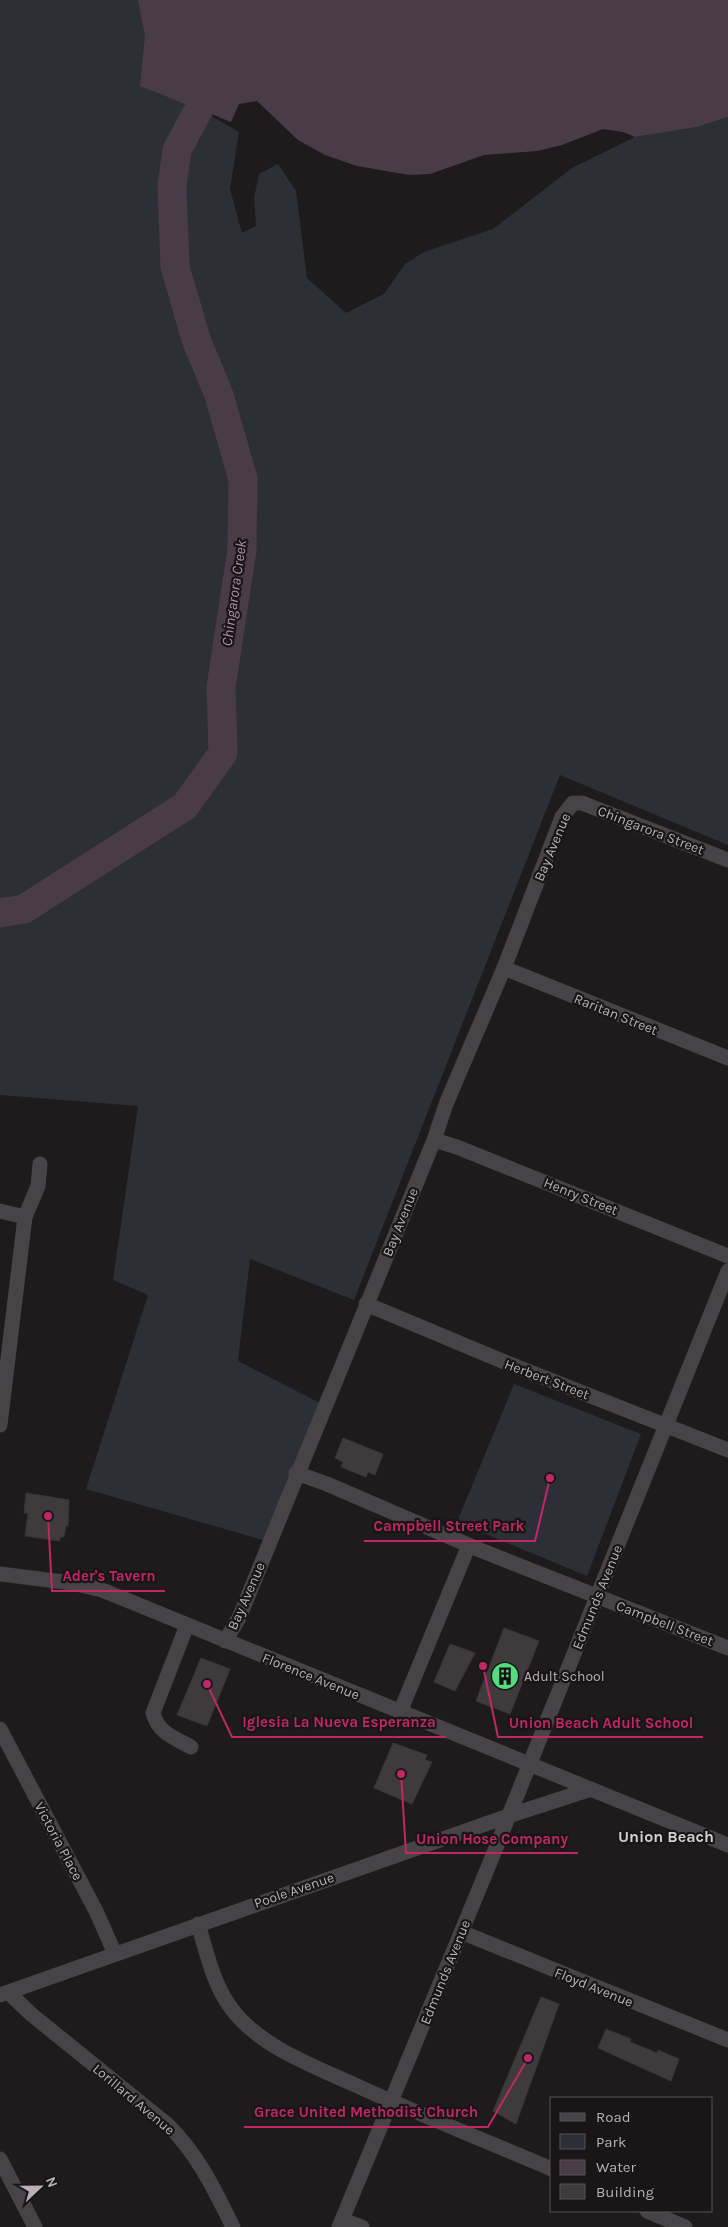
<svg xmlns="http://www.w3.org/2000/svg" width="728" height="2227" viewBox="0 0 728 2227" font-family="Karla,sans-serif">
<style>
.green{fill:#2d2f36}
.water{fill:#4a3b49}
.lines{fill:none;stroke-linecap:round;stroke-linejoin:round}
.river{stroke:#4a3b49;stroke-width:29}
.building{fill:#3f3b3c;stroke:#383536}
.minor{stroke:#484346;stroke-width:15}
.labels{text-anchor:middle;stroke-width:4.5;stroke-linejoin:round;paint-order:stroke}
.street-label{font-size:14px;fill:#baafb6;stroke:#181616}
.poi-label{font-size:14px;fill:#baafb6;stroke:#181616;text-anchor:start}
.water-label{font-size:15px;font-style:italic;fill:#b08bac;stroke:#181616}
.quarter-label{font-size:16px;font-weight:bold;fill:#d7d0d4;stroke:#181616}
.leader{fill:none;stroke:#c12764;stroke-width:2}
.callout-dot{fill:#c12764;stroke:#181616;stroke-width:2}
.callout-label{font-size:15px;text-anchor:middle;font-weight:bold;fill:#c12764;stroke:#181616;stroke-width:4.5;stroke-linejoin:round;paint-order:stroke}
</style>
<rect width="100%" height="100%" fill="#1d1b1b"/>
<path class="green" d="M 0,0 L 149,0 L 149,80 L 239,132 L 230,189 L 242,233 L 256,226 L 254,198 L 259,174 L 278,164 L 296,191 L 307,278 L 346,313 L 384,294 L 405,264 L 424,252 L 493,229 L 572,168 L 635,137 L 697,127 L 728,117 L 728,845 L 560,775 L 354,1300 L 250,1259 L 238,1361 L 324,1405 L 270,1542 L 86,1489 L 148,1295 L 113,1280 L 138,1106 L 0,1095 Z
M 514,1384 L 641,1434 L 587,1576 L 457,1522 Z"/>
<path class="water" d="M 138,0 L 728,0 L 728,117 L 697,127 L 635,137 L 623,132 L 603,129 L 562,145 L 537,151 L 484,155 L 430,174 L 409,175 L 357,166 L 325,155 L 298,140 L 257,101 L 239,104 L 231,122 L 140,86 L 145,36 Z"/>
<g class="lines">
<path class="river" d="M 0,913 L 24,909 L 185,806 L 223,753 L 221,687 L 242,550 L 243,479 L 219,395 L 197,342 L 175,267 L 172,185 L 177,150 L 199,109"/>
</g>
<path class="building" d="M 343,1438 L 383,1454 L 375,1475 L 368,1472 L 366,1477 L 341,1467 L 343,1462 L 335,1458 Z
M 26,1493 L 69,1500 L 68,1526 L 66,1526 L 64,1537 L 60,1537 L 60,1541 L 25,1536 L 28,1513 L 24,1513 Z
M 504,1628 L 539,1641 L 510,1714 L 476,1701 Z
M 450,1644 L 475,1653 L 455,1691 L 434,1682 Z
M 201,1658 L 230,1669 L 207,1726 L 177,1715 Z
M 393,1743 L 427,1755 L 425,1760 L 432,1762 L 412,1804 L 374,1788 Z
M 541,1997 L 559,2004 L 516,2124 L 493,2111 Z
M 606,2029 L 631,2039 L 630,2042 L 657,2053 L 658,2050 L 679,2059 L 671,2081 L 598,2048 Z"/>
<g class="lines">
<path class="minor" d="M 504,968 L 728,1058
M 434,1140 L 457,1147 L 728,1256
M 0,1211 L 25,1217
M 366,1304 L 507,1363 L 728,1450
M 0,1425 L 25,1217 L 38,1186 L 40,1164
M 296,1473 L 327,1484 L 480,1550 L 728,1648
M 0,1574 L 72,1583 L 102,1590 L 728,1845
M 187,1625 L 153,1713 C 158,1733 175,1738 191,1747
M 225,1641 L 239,1618 L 434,1140 L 446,1104 L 504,968 L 562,817 L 573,803 L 582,803 L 728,860
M 400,1712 L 469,1545
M 0,1729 L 96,1911 L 115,1954
M 198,1924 C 207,1953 213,1984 231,2008 C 259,2046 311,2065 353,2084 C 418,2114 486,2141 552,2169
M 461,1932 L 728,2040
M 8,1992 L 31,2014 L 168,2125 C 199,2156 214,2189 233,2227
M 0,1995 L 508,1816 L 588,1790
M 0,2159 L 35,2227
M 647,2211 L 685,2227
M 343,2220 L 362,2227
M 339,2227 L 489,1865 L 728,1271"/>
</g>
<defs>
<g id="building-disc" transform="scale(1.4375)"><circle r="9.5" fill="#54dc80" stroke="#181616"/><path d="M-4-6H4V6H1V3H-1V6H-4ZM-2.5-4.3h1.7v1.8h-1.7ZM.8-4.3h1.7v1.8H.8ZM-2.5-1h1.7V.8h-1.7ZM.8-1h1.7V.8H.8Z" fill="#111"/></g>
</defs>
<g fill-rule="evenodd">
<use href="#building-disc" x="505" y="1676"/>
</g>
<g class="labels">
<g class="street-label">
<text transform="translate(651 830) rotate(21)" y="5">Chingarora Street</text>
<text transform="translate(552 847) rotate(-67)" y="5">Bay Avenue</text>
<text transform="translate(616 1014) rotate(22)" y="5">Raritan Street</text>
<text transform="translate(581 1196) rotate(22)" y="5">Henry Street</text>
<text transform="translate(400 1222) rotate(-68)" y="5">Bay Avenue</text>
<text transform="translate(547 1379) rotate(21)" y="5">Herbert Street</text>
<text transform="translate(246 1596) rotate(-66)" y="5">Bay Avenue</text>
<text transform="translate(597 1597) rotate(-68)" y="5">Edmunds Avenue</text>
<text transform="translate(665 1623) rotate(21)" y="5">Campbell Street</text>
<text transform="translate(311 1676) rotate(22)" y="5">Florence Avenue</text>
<text transform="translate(59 1841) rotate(62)" y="5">Victoria Place</text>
<text transform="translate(294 1890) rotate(-19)" y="5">Poole Avenue</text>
<text transform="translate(445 1972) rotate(-68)" y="5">Edmunds Avenue</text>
<text transform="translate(594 1987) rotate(22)" y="5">Floyd Avenue</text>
<text transform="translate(134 2099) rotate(40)" y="5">Lorillard Avenue</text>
</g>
<g class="poi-label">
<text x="524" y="1681">Adult School</text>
</g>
<g class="water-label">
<text transform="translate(234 593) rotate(-82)" y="5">Chingarora Creek</text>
</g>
<g class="quarter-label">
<text x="666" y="1842">Union Beach</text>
</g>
</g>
<path class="leader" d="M550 1478L535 1541H364M48 1516L52 1591H165M207 1684L232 1737H446M483 1666L498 1737H703M401 1774L406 1853H578M528 2058L488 2127H244"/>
<g class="callout-dot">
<circle cx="550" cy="1478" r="5"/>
<circle cx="48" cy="1516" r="5"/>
<circle cx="207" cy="1684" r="5"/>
<circle cx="483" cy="1666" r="5"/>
<circle cx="401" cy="1774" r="5"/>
<circle cx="528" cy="2058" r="5"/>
</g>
<g class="callout-label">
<text x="449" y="1531">Campbell Street Park</text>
<text x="109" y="1581">Ader's Tavern</text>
<text x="339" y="1727">Iglesia La Nueva Esperanza</text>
<text x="601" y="1728">Union Beach Adult School</text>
<text x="492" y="1844">Union Hose Company</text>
<text x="366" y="2117">Grace United Methodist Church</text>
</g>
<rect x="550" y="2097" width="162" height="115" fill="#181616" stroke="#595356"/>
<rect x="560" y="2113" width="25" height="8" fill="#484346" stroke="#595356"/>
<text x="596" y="2122" font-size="15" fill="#baafb6">Road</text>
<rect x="560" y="2134" width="25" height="15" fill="#2d2f36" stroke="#595356"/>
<text x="596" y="2147" font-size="15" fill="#baafb6">Park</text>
<rect x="560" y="2160" width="25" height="15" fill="#4a3b49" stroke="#595356"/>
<text x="596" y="2172" font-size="15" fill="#baafb6">Water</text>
<rect x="560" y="2184" width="25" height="15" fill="#3f3b3c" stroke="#595356"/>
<text x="596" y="2197" font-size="15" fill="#baafb6">Building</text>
<g transform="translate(40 2187) rotate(68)" stroke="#181616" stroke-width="4" paint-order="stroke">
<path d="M0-4L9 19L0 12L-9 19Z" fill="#baafb6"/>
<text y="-8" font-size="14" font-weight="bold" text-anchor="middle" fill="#baafb6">N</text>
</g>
</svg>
